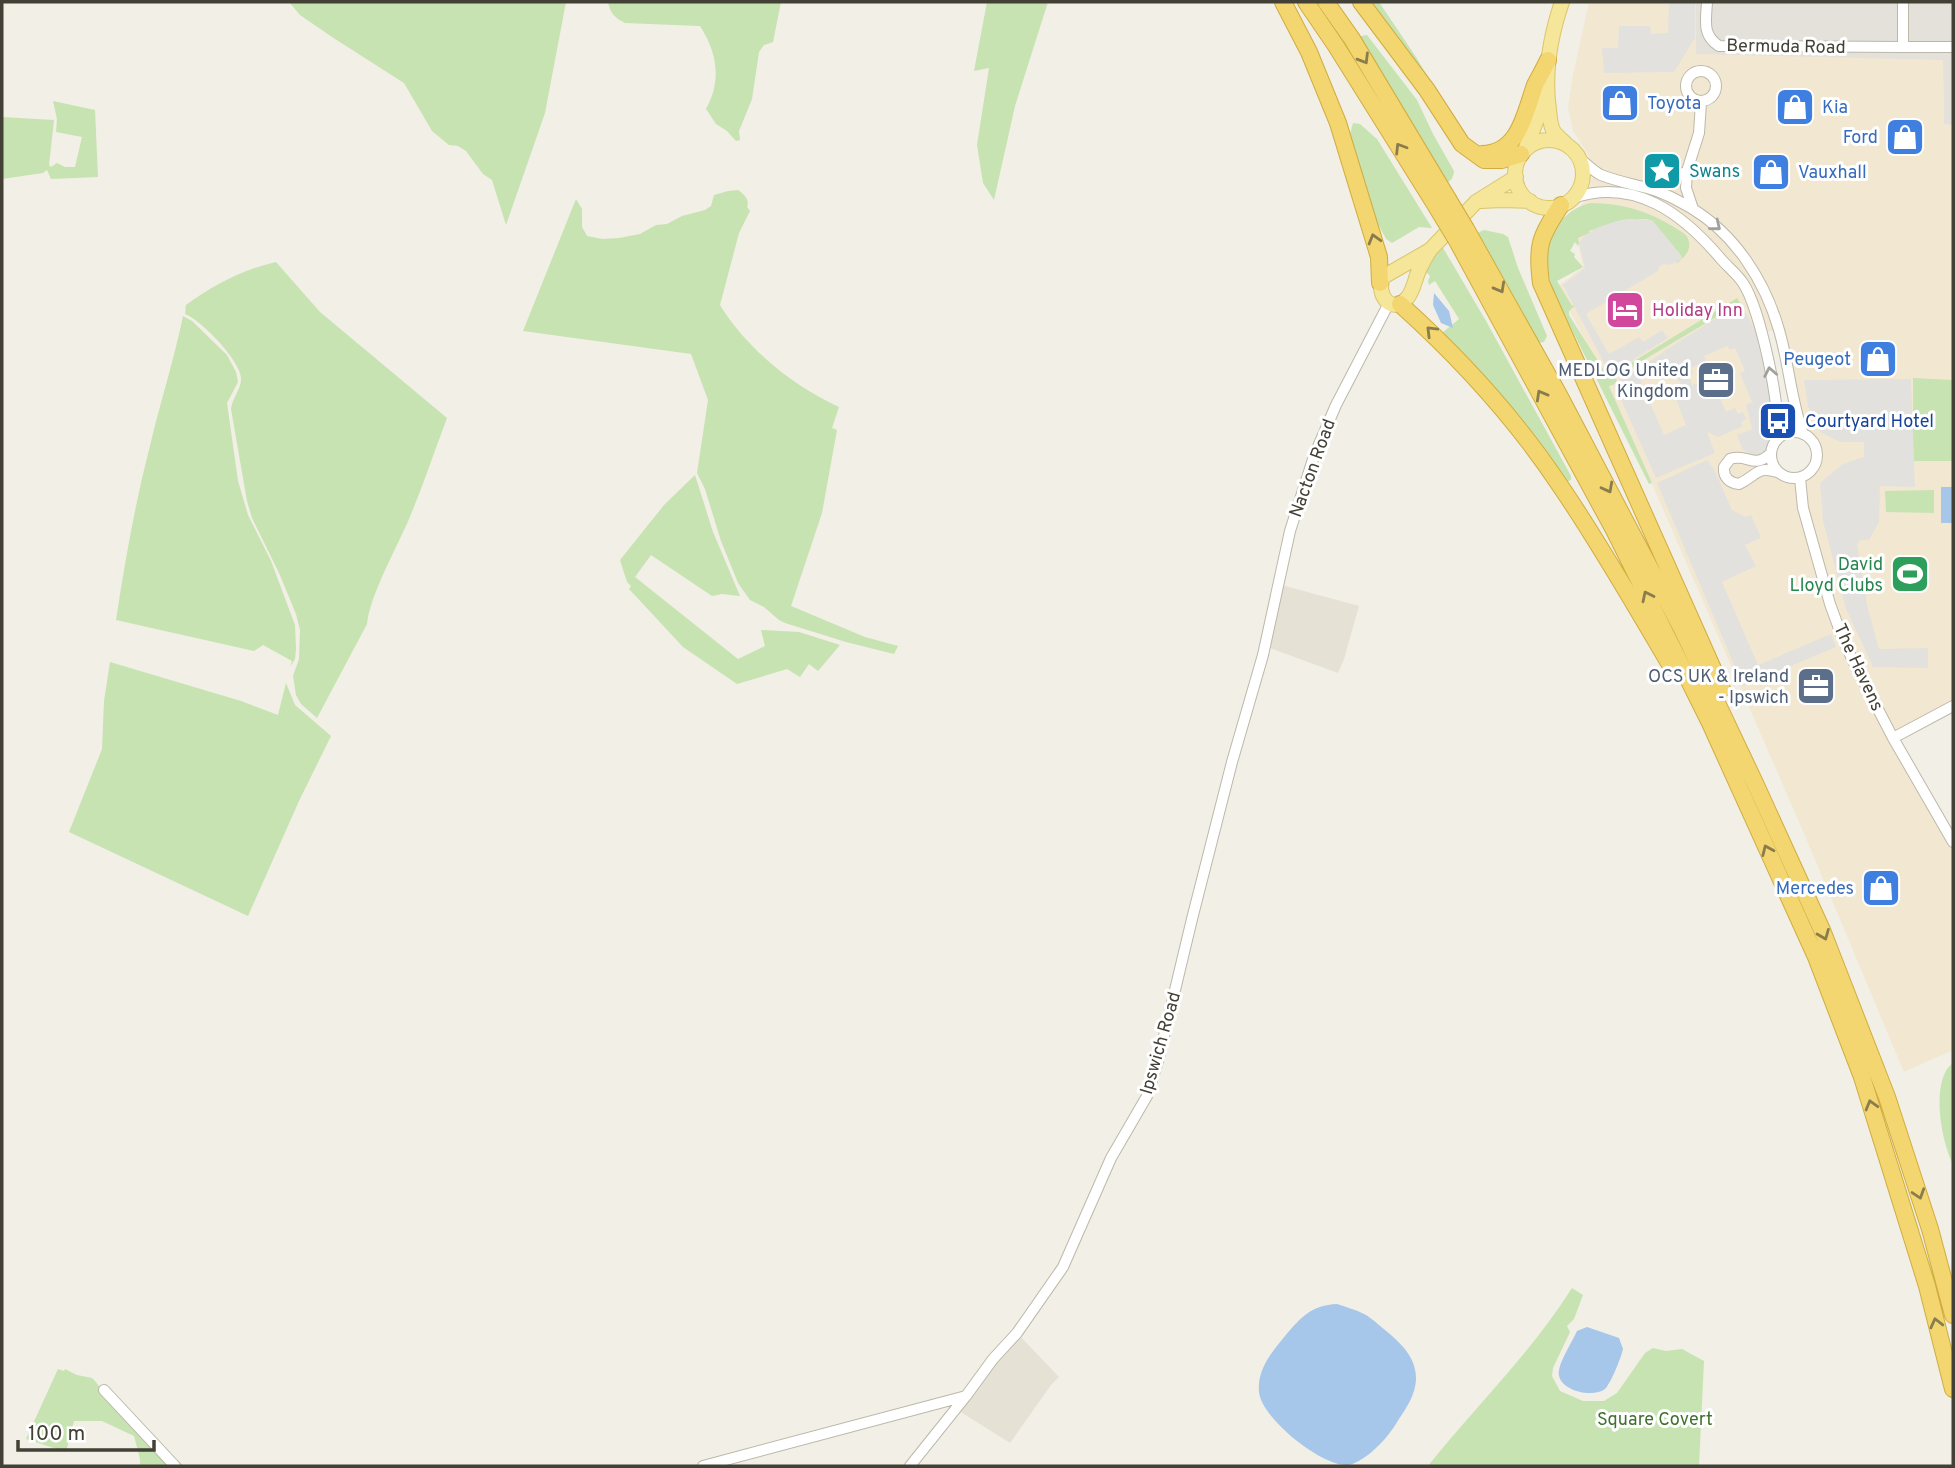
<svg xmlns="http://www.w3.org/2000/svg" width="1955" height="1468" viewBox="0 0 1955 1468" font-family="Overpass,sans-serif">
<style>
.residential{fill:#e5e1d4}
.commercial{fill:#f2e8d2;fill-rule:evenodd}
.industrial{fill:#e4e0da}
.green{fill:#c7e3b1}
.parking{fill:#e3e1dd}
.water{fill:#a6c7ea}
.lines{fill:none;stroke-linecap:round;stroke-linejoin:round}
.minor-casing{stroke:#bcb8a9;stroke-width:12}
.major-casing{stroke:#dac56b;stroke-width:16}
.highway-casing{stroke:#d1ac40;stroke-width:18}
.minor{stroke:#fff;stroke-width:10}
.major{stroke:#f6e699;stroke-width:14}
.highway{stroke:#f3d66f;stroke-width:16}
.highway-bridge-casing{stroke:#d1ac40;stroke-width:18;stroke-linecap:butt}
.highway-bridge{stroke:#f3d66f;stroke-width:16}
.oneway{stroke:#897c4d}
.oneway2{stroke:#a1a09a}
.labels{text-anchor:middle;stroke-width:6;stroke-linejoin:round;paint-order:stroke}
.street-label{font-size:18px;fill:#434036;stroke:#fff}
.shop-label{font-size:18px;fill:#366cbe;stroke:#fff;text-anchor:start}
.culture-label{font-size:18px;fill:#0d838f;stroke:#fff;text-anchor:start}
.hotel-label{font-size:18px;fill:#b23c85;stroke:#fff;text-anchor:start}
.service-label{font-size:18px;fill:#4e5e75;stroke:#fff;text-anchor:end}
.transit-label{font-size:18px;fill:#164399;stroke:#fff;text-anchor:start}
.leisure-label{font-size:18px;fill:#27864d;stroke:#fff;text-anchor:end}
.park-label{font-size:18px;fill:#3f712d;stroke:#fff}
</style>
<rect width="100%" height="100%" fill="#f1efe6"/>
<path class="residential" d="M 1278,584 L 1359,606 L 1344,659 L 1338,673 L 1270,648 Z
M 1017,1333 L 1059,1377 L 1051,1385 L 1010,1443 L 956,1409 Z"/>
<path class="commercial" d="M 1589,2 L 1696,2 L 1696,53 L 1943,60 L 1944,124 L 1953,125 L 1953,706 L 1893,738 L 1953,842 L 1953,1050 L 1904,1072 L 1802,829 L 1609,385 L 1557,287 L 1583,267 L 1572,216 L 1588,197 L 1592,178 L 1589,156 L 1573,131 L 1568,107 L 1573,75 ZM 1779,330 L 1803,434 L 1814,442 L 1817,452 L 1817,461 L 1813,470 L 1800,478 L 1788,479 L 1780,473 L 1771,460 L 1772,447 L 1777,440 L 1763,332 Z"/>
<path class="industrial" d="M 1696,2 L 1953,2 L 1953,125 L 1944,124 L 1943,60 L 1696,54 Z"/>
<path class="green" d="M 289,2 L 566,2 L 545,113 L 506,225 L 492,180 L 483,174 L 466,151 L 458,146 L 449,145 L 432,131 L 404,83 L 332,37 L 300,15 Z
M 608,2 L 781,2 L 773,42 L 764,45 L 759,52 L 752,99 L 739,131 L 740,140 L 736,141 L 727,131 L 716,124 L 706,109 C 722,81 717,52 700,26 L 625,23 C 615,18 610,13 608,2 Z
M 987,2 L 1048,2 L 1015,106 L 994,200 L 983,183 L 977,145 L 989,68 L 974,71 Z
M 1368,2 L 1379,2 L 1416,57 L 1443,102 Z
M 1367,35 L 1417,100 L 1433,134 L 1454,171 C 1453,179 1451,181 1444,184 L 1358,44 L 1361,36 Z
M 53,101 L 95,110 L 98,177 L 51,179 L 47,170 L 43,173 L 2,179 L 2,117 L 54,120 L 49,165 L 51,167 L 57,163 L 65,167 L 75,167 L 82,137 L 56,132 L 57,119 Z
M 1353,123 L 1360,124 L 1377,139 L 1432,228 L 1419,227 L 1392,243 L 1386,239 L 1376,220 L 1353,149 L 1350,134 Z
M 738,190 C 744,194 750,200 747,207 L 750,211 L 739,233 L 720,305 C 748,350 792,385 839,407 L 832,428 L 837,430 L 822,513 L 791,606 L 865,637 L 898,646 L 894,654 L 846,642 L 785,623 L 779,620 L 764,607 L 750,600 L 738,583 L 721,541 L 705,489 L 697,473 L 708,400 L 691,354 L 523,331 L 576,199 L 582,209 L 582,227 L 587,236 L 602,239 L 619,238 L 640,234 L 656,225 L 667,224 L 682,216 L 705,210 L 711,206 L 714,195 L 728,191 Z
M 1591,203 C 1622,203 1648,211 1674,227 C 1680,231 1688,234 1689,242 C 1691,252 1683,258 1676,264 L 1679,259 L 1648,219 L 1638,219 L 1637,225 L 1632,225 L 1632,219 L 1621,220 L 1622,230 L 1602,227 L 1589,231 L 1590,238 L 1585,235 L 1578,238 L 1579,243 L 1578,246 L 1575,242 L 1570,251 L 1575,254 L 1574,257 L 1583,267 L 1557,281 L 1572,306 L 1578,303 L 1569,311 L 1569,315 L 1608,377 L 1737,298 L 1740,303 L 1615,377 L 1618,383 L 1609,386 L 1652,483 L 1649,484 L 1555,296 L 1540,248 C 1554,228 1567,208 1591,203 Z
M 1484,230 L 1503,234 L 1508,237 L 1518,268 L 1547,336 L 1544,342 L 1536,343 L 1477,233 Z
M 1439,241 L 1486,321 L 1571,476 L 1571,480 L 1566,482 L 1467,366 L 1442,333 L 1459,319 L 1435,281 L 1429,285 L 1428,281 L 1430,276 L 1427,273 L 1421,274 Z
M 276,262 L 320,312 L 447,418 C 434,452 423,486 409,519 C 397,547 370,595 367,624 L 317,718 L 301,704 L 296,695 L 293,676 L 299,659 L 300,630 L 296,614 L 279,573 L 252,518 L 247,501 L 231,409 C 232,398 242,388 241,378 C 240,360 201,320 185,314 L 186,305 C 214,285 241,270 276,262 Z
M 183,316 L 192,321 L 227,355 L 236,372 L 238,382 L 227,403 L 238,481 L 248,515 L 271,561 L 295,625 L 296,649 L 295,659 L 290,667 L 292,661 L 263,645 L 254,651 L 116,620 C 125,561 135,504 150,446 C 160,403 174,360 183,316 Z
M 1913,378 L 1953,380 L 1953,461 L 1913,461 Z
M 695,475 L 713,532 L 740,596 L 722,594 L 712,596 L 651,555 L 635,577 L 738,659 L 765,646 L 761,630 L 799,632 L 840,645 L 818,671 L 809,664 L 800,677 L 787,669 L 737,684 L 683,647 L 629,589 L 631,586 L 627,582 L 620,560 L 664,505 Z
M 1934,490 L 1934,513 L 1886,512 L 1885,491 Z
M 110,662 L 241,701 L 278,715 L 286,683 L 295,705 L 331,736 L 299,801 L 248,916 L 69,832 L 102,749 L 104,701 Z
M 1953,1063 L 1953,1164 C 1941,1142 1930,1079 1953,1063 Z
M 1572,1288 L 1583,1295 L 1574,1319 L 1567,1326 L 1570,1332 L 1553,1368 L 1552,1376 L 1560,1391 L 1583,1401 L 1604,1401 L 1617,1393 L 1645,1353 L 1653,1348 L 1666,1351 L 1682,1349 L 1704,1361 L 1699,1466 L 1428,1466 C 1476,1406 1531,1353 1572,1288 Z
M 58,1369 L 64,1371 L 65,1369 L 77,1375 L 92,1378 L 95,1381 L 111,1402 L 184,1466 L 140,1466 L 140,1459 L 134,1436 L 102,1421 L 74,1421 L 66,1452 L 26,1439 Z"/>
<path class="parking" d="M 1669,2 L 1695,2 L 1695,38 L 1674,72 L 1604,73 L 1602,48 L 1618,48 L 1619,26 L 1650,26 L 1651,34 L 1668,33 Z
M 1632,219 L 1652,220 L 1681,255 L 1682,259 L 1670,265 L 1664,264 L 1659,267 L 1658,271 L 1586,314 L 1609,354 L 1639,337 L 1643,342 L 1662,330 L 1668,338 L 1610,374 L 1563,285 L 1585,268 L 1579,243 L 1585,235 L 1599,227 L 1617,221 Z
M 1740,303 L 1758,334 L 1764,360 L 1771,405 L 1764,410 L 1766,423 L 1772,422 L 1773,435 L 1767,447 L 1766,454 L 1756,456 L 1743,450 L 1737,435 L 1752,429 L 1746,405 L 1752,402 L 1740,373 L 1745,371 L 1735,348 L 1730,350 L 1727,346 L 1704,356 L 1706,361 L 1691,368 L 1693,374 L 1689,377 L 1692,385 L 1698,383 L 1701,391 L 1711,387 L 1716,390 L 1726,412 L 1735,408 L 1738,414 L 1743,412 L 1746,419 L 1741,422 L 1743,426 L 1718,437 L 1707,432 L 1715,453 L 1656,478 L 1614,384 L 1664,352 L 1674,372 L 1665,375 L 1663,370 L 1640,380 L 1664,435 L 1686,425 L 1676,399 L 1686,395 L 1664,351 Z
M 1911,379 L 1915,487 L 1880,486 L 1879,522 L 1869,540 L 1860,540 L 1857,545 L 1867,605 L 1879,649 L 1928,648 L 1928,668 L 1873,667 L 1846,609 L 1823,521 L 1820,483 L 1843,464 L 1864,457 L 1864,442 L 1840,442 L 1822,433 L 1814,424 L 1808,406 L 1804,380 Z
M 1707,460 L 1714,469 L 1732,510 L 1745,517 L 1751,515 L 1761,538 L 1745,545 L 1756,566 L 1722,582 L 1758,665 L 1831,634 L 1836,647 L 1743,686 L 1657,483 Z"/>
<path class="water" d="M 1434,293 L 1449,311 L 1453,328 L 1441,323 L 1433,305 Z
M 1941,487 L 1953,487 L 1953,523 L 1941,523 Z
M 1337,1304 C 1345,1307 1354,1309 1362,1313 C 1369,1316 1374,1321 1379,1325 C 1397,1340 1417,1355 1416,1380 C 1415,1395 1407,1407 1399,1419 C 1393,1429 1385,1440 1376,1448 C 1370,1454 1358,1463 1349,1465 C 1323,1468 1261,1418 1259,1392 C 1257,1369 1272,1352 1285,1336 C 1301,1317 1312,1305 1337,1304 Z
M 1587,1327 L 1619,1338 L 1623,1349 C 1621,1358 1611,1383 1605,1389 C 1593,1399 1555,1390 1559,1370 C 1561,1359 1572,1342 1577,1331 Z"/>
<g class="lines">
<g class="minor-casing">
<path id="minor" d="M 1707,2 C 1706,21 1702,35 1719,46 L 1903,47
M 1903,2 L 1903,47 L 1953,47
M1686 86a15 15 0 1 1 30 0a15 15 0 1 1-30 0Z
M 1580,159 C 1587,164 1593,171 1601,175 C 1616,181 1632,184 1647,188 C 1663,192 1677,200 1691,208 C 1735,234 1765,281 1779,330 C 1789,364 1791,400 1803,434
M 1650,189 L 1672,180 L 1687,171
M 1573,198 C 1635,177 1683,214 1721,259 C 1728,267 1737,274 1743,283 C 1760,308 1782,410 1777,440
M 1693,209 L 1686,188 L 1687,171 L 1699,133 L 1701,102
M1771 455a23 23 0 1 1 46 0a23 23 0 1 1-46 0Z
M 1771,453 C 1754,470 1748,453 1730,459 L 1724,467 C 1723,477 1729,483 1739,484 C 1758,475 1756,465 1780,473
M 1800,478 L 1803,508 L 1830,604 L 1841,634 L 1853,661 L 1893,738 L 1953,842
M 1893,738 L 1953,706
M 104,1390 L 175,1466
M 703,1466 L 966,1396
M 910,1466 L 966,1396 L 993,1359 L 1017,1333 L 1063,1267 L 1111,1158 L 1147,1096 L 1158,1061 L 1192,919 L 1232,762 L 1263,655 L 1290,531 L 1314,456 L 1336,405 L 1389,303"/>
</g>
<g class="major-casing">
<path id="major" d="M 1562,2 C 1550,37 1544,74 1549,110 C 1550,117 1550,126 1554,132 C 1557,136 1562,140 1565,143
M1515 174a34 34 0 1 1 68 0a34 34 0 1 1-68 0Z
M 1525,150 L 1546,96
M 1481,201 L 1501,200 L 1530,201
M 1430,250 C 1426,256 1422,263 1419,270 C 1415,279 1414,289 1408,297 C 1393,316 1375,296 1383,277 L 1430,250 L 1476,202 L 1516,177"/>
</g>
<g class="highway-casing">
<path id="highway" d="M 1283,2 L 1309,52 L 1338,123 L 1379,257 L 1380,283
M 1306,2 L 1336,46 L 1436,206
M 1326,2 L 1352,39 L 1448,199
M 1361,2 L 1427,90 L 1462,144 L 1484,160 L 1502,160 L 1521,154
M 1482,154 C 1519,154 1525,113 1535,85 C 1539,77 1544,69 1548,60
M 1561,205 C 1540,237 1536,245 1541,283 L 1722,689
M 1466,229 L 1559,395 L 1682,629 L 1755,783 L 1822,930 L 1887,1097 L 1930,1229 L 1953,1315
M 1456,239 L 1614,530 L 1710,723 L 1816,957 L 1862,1077 L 1927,1286 L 1953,1389
M 1400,304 C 1460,358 1516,419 1561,487 C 1600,544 1634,604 1669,663"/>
</g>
<use href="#minor" class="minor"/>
<use href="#major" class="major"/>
<use href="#highway" class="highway"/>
<g class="highway-bridge-casing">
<path id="highway-bridge" d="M 1448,199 L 1466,229
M 1436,206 L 1456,239"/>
</g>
<use href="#highway-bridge" class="highway-bridge"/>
</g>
<defs><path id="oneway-chevron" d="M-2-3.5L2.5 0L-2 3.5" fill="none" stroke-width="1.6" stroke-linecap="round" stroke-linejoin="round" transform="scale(1.75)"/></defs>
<g class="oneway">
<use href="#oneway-chevron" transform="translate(1364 59) rotate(59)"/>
<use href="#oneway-chevron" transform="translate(1400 148) rotate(-122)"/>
<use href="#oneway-chevron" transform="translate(1374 239) rotate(-106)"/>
<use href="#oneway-chevron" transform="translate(1500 288) rotate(61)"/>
<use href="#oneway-chevron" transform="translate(1431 331) rotate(-135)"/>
<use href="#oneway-chevron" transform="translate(1541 395) rotate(-119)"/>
<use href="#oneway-chevron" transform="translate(1608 488) rotate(62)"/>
<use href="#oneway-chevron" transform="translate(1647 596) rotate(-116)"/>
<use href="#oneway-chevron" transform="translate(1767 850) rotate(-114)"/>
<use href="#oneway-chevron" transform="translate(1824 935) rotate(68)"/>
<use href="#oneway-chevron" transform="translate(1871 1105) rotate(-106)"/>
<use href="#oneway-chevron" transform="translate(1919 1194) rotate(72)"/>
<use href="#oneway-chevron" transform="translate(1936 1323) rotate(-104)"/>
</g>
<g class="oneway2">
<use href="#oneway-chevron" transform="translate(1716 226) rotate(39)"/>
<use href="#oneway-chevron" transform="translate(1770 372) rotate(-101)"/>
</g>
<defs>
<g id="shop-square" transform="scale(2.0125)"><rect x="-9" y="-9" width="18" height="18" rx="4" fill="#3f7fe0" stroke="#fff"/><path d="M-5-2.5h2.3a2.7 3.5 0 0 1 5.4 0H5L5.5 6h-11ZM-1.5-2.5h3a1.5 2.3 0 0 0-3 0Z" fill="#fff"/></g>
<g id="sight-square" transform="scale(2.0125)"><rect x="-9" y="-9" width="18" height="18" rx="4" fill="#0f9aa8" stroke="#fff"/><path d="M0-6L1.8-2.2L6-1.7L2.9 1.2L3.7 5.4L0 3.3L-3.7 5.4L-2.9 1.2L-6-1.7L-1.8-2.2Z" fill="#fff"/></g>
<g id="hotel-square" transform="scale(2.0125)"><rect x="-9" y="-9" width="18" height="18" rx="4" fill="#d1479c" stroke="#fff"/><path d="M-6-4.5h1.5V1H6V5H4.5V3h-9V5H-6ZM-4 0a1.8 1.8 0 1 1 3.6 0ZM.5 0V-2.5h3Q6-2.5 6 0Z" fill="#fff"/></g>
<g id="office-square" transform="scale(2.0125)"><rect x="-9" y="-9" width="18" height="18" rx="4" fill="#5c6f8a" stroke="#fff"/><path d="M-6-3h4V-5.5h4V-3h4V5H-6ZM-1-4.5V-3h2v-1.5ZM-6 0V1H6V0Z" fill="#fff"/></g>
<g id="bus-square" transform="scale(2.0125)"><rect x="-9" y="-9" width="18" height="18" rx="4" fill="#1a4fb4" stroke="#fff"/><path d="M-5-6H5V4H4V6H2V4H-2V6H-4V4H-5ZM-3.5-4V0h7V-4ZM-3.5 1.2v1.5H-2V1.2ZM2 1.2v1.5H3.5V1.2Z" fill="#fff"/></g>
<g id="stadium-square" transform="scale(2.0125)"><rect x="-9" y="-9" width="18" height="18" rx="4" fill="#2e9e5b" stroke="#fff"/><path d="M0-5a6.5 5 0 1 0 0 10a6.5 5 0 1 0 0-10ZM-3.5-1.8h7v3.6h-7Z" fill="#fff"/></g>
</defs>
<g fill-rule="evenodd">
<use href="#shop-square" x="1620" y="103"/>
<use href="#shop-square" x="1795" y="107"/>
<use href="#shop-square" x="1905" y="137"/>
<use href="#sight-square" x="1662" y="171"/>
<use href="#shop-square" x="1771" y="172"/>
<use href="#hotel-square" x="1625" y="310"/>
<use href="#shop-square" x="1878" y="359"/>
<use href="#office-square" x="1716" y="380"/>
<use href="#bus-square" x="1778" y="421"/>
<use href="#stadium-square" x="1910" y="574"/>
<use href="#office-square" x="1816" y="686"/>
<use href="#shop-square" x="1881" y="888"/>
</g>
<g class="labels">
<g class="street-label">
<text transform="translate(1786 46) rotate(1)" y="6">Bermuda Road</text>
<text transform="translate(1312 468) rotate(-70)" y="6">Nacton Road</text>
<text transform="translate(1859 667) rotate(65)" y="6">The Havens</text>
<text transform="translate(1160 1043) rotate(-74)" y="6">Ipswich Road</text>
</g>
<g class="shop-label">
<text x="1647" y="109">Toyota</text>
<text x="1822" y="113">Kia</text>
<text x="1878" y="143" text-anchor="end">Ford</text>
<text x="1798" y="178">Vauxhall</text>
<text x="1851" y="365" text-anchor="end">Peugeot</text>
<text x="1854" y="894" text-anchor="end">Mercedes</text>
</g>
<g class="culture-label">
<text x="1689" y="177">Swans</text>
</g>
<g class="hotel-label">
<text x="1652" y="316">Holiday Inn</text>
</g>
<g class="service-label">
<text x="1689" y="376">MEDLOG United<tspan x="1689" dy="21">Kingdom</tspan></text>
<text x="1789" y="682">OCS UK &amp; Ireland<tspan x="1789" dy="21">- Ipswich</tspan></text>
</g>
<g class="transit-label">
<text x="1805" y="427">Courtyard Hotel</text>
</g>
<g class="leisure-label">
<text x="1883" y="570">David<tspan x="1883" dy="21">Lloyd Clubs</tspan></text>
</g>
<g class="park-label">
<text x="1655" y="1425">Square Covert</text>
</g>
</g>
<rect width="1955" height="1468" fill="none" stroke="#434036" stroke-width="7"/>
<path d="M18 1440v10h136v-10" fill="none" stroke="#434036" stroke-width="3.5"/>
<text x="28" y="1440" font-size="21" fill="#434036" stroke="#ffffff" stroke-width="5" paint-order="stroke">100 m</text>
</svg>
